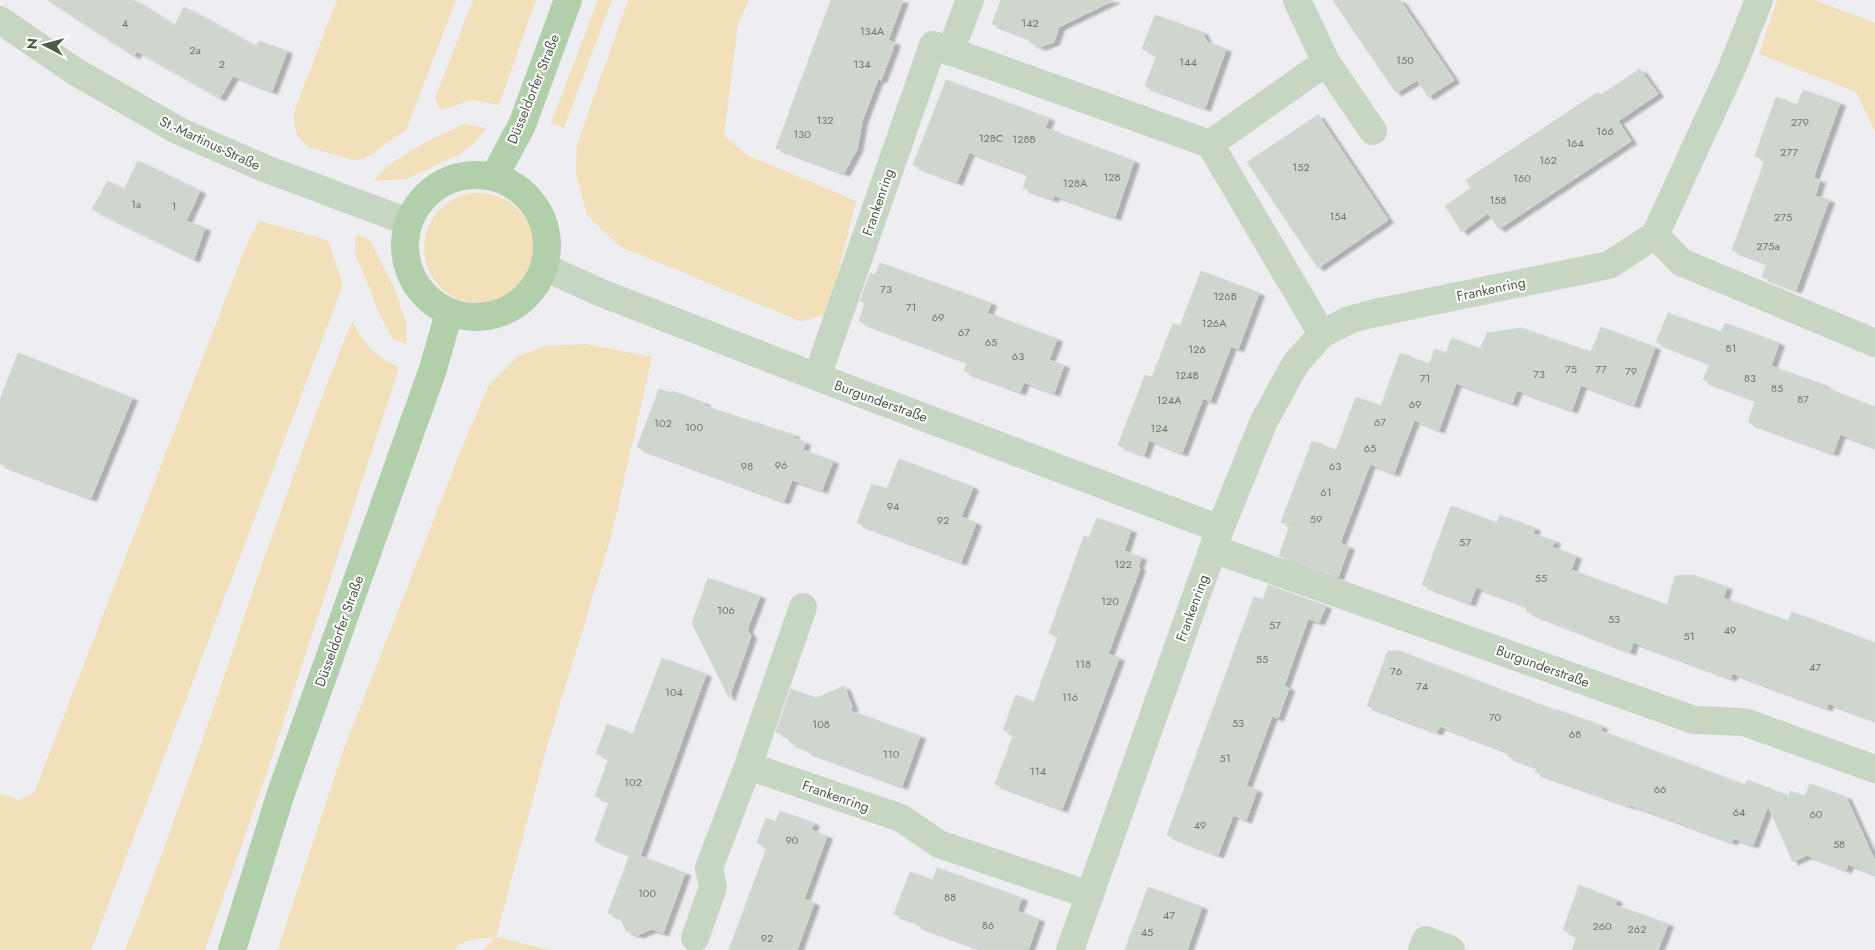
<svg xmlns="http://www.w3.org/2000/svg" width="1875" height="950" viewBox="0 0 1875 950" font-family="Jost,sans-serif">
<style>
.green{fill:#f1e0b9}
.building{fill:#ced6cd;stroke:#d1dad1;filter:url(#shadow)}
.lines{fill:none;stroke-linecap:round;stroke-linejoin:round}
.minor{stroke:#c7d6c3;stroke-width:28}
.major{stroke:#b2cfab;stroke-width:28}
.labels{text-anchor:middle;stroke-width:4;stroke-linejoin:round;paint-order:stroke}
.number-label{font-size:11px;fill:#6b7a67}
.street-label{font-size:14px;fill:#4a5c45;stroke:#fff}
</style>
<defs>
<filter id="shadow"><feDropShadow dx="5.5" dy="3" stdDeviation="1" flood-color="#0004"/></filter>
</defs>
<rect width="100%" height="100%" fill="#eeedf1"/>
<path class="green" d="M 337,0 L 456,0 L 406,130 L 364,159 L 353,160 L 308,147 L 297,135 L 294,120 L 295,109 Z
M 473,0 L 536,0 L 499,105 L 474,100 L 440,110 L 435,98 Z
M 598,0 L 612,0 L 564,128 L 551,123 Z
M 628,0 L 749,0 L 738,24 L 724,136 L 747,155 L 856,201 L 828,313 L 802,322 L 619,246 L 587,215 L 576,174 L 577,145 Z
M 1777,0 L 1815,0 L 1875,23 L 1875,132 L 1856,92 L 1759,54 Z
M 464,124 L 486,128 L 474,143 L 460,154 L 407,179 L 374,181 C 393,156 436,137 464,124 Z
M424 248a55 55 0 1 1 110 0a55 55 0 1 1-110 0Z
M 260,221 L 328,240 L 343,285 L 91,950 L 0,950 L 0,793 L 18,800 L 34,793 L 250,236 Z
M 356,234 L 370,240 L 395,290 L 407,325 L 406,344 L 393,339 L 380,315 L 355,252 Z
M 352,321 C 365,345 374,355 399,368 L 269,766 L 205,950 L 125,950 C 208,743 268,527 352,321 Z
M 585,344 L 652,357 L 611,537 L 548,743 L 496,937 L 550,950 L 483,950 L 495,938 C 482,938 462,938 455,950 L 278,950 L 343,751 L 463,445 L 489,385 L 518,356 L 545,346 Z"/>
<path class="building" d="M 48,0 L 133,0 L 174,26 L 184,7 L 256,47 L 259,41 L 287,51 L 272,91 L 233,76 L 220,98 L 137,51 L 134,56 Z
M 831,0 L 903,0 L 888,40 L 895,43 L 881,80 L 878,79 L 862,121 L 857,149 L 844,173 L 776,148 Z
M 1001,0 L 1114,0 L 1059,27 L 1054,42 L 1040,47 L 1031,43 L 1027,37 L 992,24 Z
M 1333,0 L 1400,0 L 1454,80 L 1428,97 L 1417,80 L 1396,93 Z
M 1155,15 L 1202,32 L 1207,42 L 1226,49 L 1205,108 L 1145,86 L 1157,55 L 1142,49 Z
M 1640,69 L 1658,94 L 1618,121 L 1631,141 L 1499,229 L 1488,213 L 1462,232 L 1445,206 L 1471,188 L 1466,180 L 1598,92 L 1601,95 Z
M 946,80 L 1049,118 L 1045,128 L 1134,161 L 1115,217 L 1054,195 L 1053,199 L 1023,188 L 1028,174 L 969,152 L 957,182 L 913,165 Z
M 1803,90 L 1840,103 L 1813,178 L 1820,180 L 1815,196 L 1829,200 L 1796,290 L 1762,277 L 1767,263 L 1732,250 L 1765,160 L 1755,156 L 1776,97 L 1797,105 Z
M 1318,115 L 1388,220 L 1318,268 L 1247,162 Z
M 138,161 L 200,191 L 186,221 L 205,228 L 194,259 L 92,209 L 108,181 L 124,190 Z
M 880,263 L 991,303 L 987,313 L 1057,339 L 1049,360 L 1064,365 L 1054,393 L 1024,382 L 1020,392 L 992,381 L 964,371 L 968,362 L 859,321 L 865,303 L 860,301 L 870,273 L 875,275 Z
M 1201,271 L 1259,293 L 1238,349 L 1231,346 L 1210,401 L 1203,398 L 1182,453 L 1149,440 L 1144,455 L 1118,445 L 1145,375 L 1152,377 L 1173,323 L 1180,326 Z
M 1668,313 L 1721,332 L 1725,323 L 1779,343 L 1771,366 L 1824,385 L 1823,387 L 1875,407 L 1875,447 L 1840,434 L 1833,453 L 1748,422 L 1756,400 L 1703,380 L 1710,363 L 1656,342 Z
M 1601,327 L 1655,347 L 1634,405 L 1581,385 L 1572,410 L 1517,390 L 1512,403 L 1456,383 L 1439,430 L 1414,420 L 1394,473 L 1370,464 L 1340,543 L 1349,547 L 1338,577 L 1279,556 L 1290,525 L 1281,522 L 1312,441 L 1336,450 L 1356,397 L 1381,406 L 1400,353 L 1429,364 L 1435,349 L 1446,353 L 1452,338 L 1480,349 L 1487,333 L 1521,328 L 1591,352 Z
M 18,353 L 132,398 L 91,498 L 0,464 L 0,400 Z
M 659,389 L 671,393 L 672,391 L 705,403 L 704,406 L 794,435 L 793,438 L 805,442 L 803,450 L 833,461 L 822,490 L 792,480 L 784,501 L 637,447 Z
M 899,459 L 973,487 L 961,517 L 976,523 L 961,562 L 857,523 L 872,484 L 887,489 Z
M 1451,506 L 1497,523 L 1500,515 L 1535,528 L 1533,534 L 1555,541 L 1552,547 L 1576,556 L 1571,570 L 1667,605 L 1675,576 L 1693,575 L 1727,587 L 1723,598 L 1788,621 L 1792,612 L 1875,643 L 1875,720 L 1828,703 L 1827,708 L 1732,673 L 1731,678 L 1633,642 L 1630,652 L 1526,611 L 1527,606 L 1476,587 L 1470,603 L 1422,585 Z
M 1097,518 L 1131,530 L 1124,551 L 1141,557 L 1138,567 L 1140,568 L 1108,654 L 1119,658 L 1062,809 L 995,784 L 1014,734 L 1003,730 L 1016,695 L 1034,702 L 1058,637 L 1049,633 L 1084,536 L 1089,538 Z
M 708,578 L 760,596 L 747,630 L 751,636 L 729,698 L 692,623 Z
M 1268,585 L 1326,606 L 1319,622 L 1308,619 L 1296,652 L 1284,686 L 1289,688 L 1278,718 L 1272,716 L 1246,786 L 1257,790 L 1246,820 L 1233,815 L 1218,855 L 1167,835 L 1254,597 L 1263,600 Z
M 1388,651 L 1399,651 L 1557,711 L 1558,710 L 1602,726 L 1601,731 L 1745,785 L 1747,780 L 1789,796 L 1790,791 L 1805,796 L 1810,784 L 1846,797 L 1875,861 L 1875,874 L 1848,864 L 1846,870 L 1807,855 L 1793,862 L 1768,806 L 1753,845 L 1733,838 L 1732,842 L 1654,813 L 1630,805 L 1630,806 L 1535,772 L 1537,767 L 1507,756 L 1509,752 L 1440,726 L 1437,732 L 1367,706 Z
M 662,658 L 706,674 L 640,856 L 685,873 L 663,933 L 652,929 L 638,935 L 626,931 L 620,917 L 608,913 L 630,854 L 595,841 L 609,801 L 595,796 L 609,758 L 596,753 L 607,724 L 633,734 Z
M 844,686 L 852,706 L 851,711 L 920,736 L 902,786 L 806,751 L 806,749 L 789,742 L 790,737 L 776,732 L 791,689 L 816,698 Z
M 780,811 L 814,823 L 811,830 L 827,836 L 804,899 L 814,903 L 797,950 L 729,950 L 767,847 L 757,843 L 766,818 L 776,822 Z
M 937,868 L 1022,898 L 1017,911 L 1039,919 L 1028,950 L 985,950 L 916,925 L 917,922 L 894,914 L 910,872 L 933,880 Z
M 1579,885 L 1617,900 L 1615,905 L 1668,924 L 1658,950 L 1572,950 L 1577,936 L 1563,930 Z
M 1148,887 L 1202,907 L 1187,950 L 1125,950 Z"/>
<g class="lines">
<path class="minor" d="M 1297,0 L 1326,62
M 0,20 L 76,72 L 179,131 L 264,168 L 408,222
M 950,52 L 970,0
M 1210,144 L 1326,62 L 1373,131
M 1655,235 L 1681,262 L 1875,343
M 544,267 L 599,292 L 817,377 L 1220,529
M 817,377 L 933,45 L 1210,144 L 1322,334
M 1213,549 L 1694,720 L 1744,722 L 1875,769
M 748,766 L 803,607
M 695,938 L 713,887 L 709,868 L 748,766 L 901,818 L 939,844 L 1090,895
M 1070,950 L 1220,529 L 1264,421 L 1296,363 L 1322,334 L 1349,320 L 1375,313 L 1609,265 L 1655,235 L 1732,68 L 1759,0
M 1422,950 L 1426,940 L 1451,950"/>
<path class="major" d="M405 246a71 71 0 1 1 142 0a71 71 0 1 1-142 0Z
M 494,177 L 522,125 L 568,0
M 232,950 L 281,793 L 433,369 L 449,313"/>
</g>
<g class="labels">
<g class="number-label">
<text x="125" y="27">4</text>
<text x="1030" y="27">142</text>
<text x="872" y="35">134A</text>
<text x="195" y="54">2a</text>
<text x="1405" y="64">150</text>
<text x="1188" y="66">144</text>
<text x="222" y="68">2</text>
<text x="862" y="68">134</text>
<text x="825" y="124">132</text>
<text x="1800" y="126">279</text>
<text x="1605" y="135">166</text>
<text x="802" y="138">130</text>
<text x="991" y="142">128C</text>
<text x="1024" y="143">128B</text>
<text x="1575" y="147">164</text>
<text x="1789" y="156">277</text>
<text x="1548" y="164">162</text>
<text x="1301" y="171">152</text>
<text x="1112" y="181">128</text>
<text x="1522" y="182">160</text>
<text x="1075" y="187">128A</text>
<text x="1498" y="204">158</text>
<text x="136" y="208">1a</text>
<text x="174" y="210">1</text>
<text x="1338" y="220">154</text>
<text x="1783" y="221">275</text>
<text x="1768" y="250">275a</text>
<text x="886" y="293">73</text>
<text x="1225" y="300">126B</text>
<text x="911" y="311">71</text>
<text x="938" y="321">69</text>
<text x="1214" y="327">126A</text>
<text x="964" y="336">67</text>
<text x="991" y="346">65</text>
<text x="1731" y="352">81</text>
<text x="1197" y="353">126</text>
<text x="1018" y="360">63</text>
<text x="1571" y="373">75</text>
<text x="1601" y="373">77</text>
<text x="1631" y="375">79</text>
<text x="1539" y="378">73</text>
<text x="1187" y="379">124B</text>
<text x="1425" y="382">71</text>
<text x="1750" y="382">83</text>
<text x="1777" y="392">85</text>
<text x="1803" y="403">87</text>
<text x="1169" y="404">124A</text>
<text x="1415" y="408">69</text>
<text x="1380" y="426">67</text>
<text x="663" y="427">102</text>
<text x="694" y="431">100</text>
<text x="1159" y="432">124</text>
<text x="1370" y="452">65</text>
<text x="781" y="469">96</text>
<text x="747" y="470">98</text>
<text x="1335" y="470">63</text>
<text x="1326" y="496">61</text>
<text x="893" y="510">94</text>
<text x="1316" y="523">59</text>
<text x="943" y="524">92</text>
<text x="1465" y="546">57</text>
<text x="1123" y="568">122</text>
<text x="1541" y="582">55</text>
<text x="1110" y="605">120</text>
<text x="726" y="614">106</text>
<text x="1614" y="623">53</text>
<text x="1275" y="629">57</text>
<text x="1730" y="634">49</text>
<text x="1689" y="640">51</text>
<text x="1262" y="663">55</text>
<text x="1083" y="668">118</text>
<text x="1815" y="671">47</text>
<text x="1396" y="675">76</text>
<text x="1422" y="690">74</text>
<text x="674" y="696">104</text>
<text x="1070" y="701">116</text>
<text x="1495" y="721">70</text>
<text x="1238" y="727">53</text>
<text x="821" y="728">108</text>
<text x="1575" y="738">68</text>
<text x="891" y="758">110</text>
<text x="1225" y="762">51</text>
<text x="1038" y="775">114</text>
<text x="633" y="786">102</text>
<text x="1660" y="793">66</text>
<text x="1739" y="816">64</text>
<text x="1816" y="818">60</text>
<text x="1200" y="829">49</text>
<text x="792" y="844">90</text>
<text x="1839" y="848">58</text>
<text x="647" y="897">100</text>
<text x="950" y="901">88</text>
<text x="1169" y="919">47</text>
<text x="988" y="929">86</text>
<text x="1602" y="930">260</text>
<text x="1637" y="933">262</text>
<text x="1147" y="936">45</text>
<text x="767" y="942">92</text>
</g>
<g class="street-label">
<text transform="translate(533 89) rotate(-68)" y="5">Düsseldorfer Straße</text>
<text transform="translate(210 143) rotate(25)" y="5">St.-Martinus-Straße</text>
<text transform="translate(878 202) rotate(-71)" y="5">Frankenring</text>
<text transform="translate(1491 289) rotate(-12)" y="5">Frankenring</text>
<text transform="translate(881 401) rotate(20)" y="5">Burgunderstraße</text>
<text transform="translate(1192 608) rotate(-70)" y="5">Frankenring</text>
<text transform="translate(339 631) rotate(-70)" y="5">Düsseldorfer Straße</text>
<text transform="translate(1543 666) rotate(20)" y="5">Burgunderstraße</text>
<text transform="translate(836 796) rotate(19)" y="5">Frankenring</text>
</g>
</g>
<g transform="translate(45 45) rotate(276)" stroke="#ffffff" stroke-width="4" paint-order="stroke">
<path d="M0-4L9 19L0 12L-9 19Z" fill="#4a5c45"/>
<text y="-8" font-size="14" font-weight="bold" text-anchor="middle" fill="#4a5c45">N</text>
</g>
</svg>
